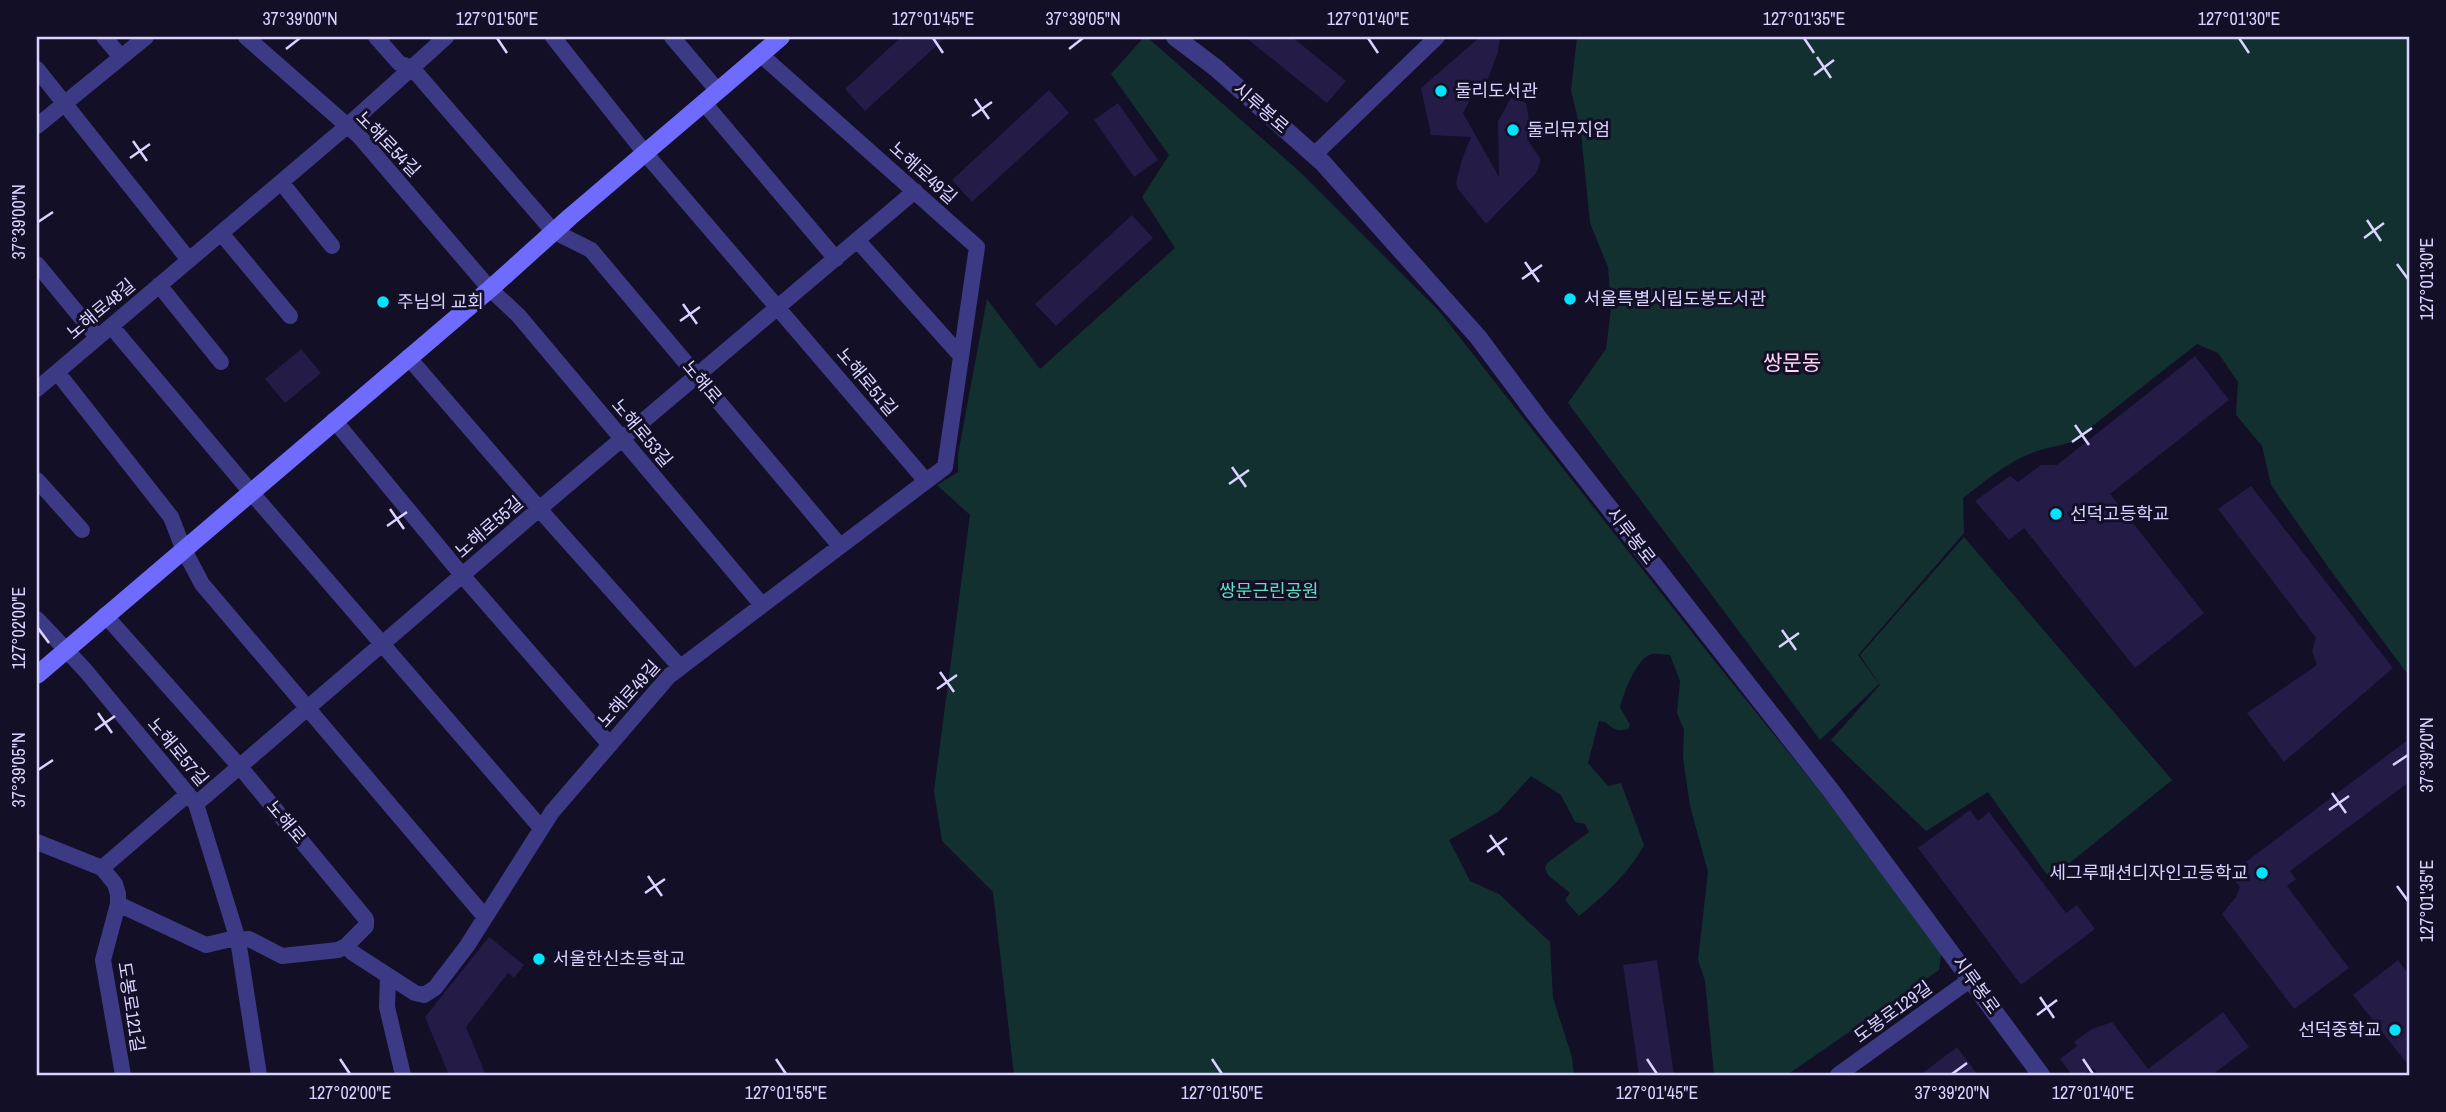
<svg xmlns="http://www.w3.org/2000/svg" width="2446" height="1112" viewBox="0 0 2446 1112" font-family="'Archivo Narrow','Noto Sans KR',sans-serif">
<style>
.green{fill:#12302f}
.building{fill:#241b47}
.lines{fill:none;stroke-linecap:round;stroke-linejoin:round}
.minor{stroke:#3d3a85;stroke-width:16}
.tertiary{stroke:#3d3a85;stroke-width:18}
.secondary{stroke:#6f6bff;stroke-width:18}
.ticks{fill:none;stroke:#d9d4ff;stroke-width:2.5}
.poi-dot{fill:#00e5ff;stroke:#130f26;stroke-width:2.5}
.labels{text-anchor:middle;stroke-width:6;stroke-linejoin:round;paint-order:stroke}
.poi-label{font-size:18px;fill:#d9d4ff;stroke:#130f26;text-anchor:start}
.street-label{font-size:18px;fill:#d9d4ff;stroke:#130f26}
.park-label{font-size:18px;fill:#5fe0c0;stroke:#130f26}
.quarter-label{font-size:21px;fill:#ffd6f0;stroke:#130f26}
.neatline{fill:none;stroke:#d9d4ff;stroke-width:2.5}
.ticks-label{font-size:18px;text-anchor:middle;fill:#d9d4ff}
</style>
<rect width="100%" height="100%" fill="#130f26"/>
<path class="green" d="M 1144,37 L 1147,37 L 1299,171 L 1439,311 L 1717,664 L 1902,893 L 1942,947 L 1939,970 L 1787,1075 L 1714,1075 L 1705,981 L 1698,960 L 1708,872 L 1690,806 L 1683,758 L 1684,730 L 1677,713 L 1680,681 L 1670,655 C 1665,655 1657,653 1652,654 C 1636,658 1624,693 1620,707 L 1630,725 L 1628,729 C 1617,732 1613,729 1605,722 L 1599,721 L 1588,763 L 1608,786 L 1621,783 L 1644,845 C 1629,873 1603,897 1579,916 L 1565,900 L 1570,893 L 1548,875 L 1545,868 L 1547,863 L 1589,832 L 1585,824 L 1575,822 L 1561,795 L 1531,776 L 1498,812 L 1449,840 L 1470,881 L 1499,894 L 1550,942 L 1553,998 L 1572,1057 L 1574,1075 L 1014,1075 L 993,892 L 942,841 L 934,791 L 970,515 L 937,485 L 958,472 L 958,454 L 987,299 L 1040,369 L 1175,248 L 1142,197 L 1169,155 L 1111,74 Z
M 1577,37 L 2409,37 L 2409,676 L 2328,567 L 2271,485 L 2262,446 L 2236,415 L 2238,382 L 2218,353 L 2197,344 L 2072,442 C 2059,446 2046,448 2034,452 C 2007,462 1986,481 1963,498 L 1964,533 L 1858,655 L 1879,684 L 1820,740 L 1568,403 L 1606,349 L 1611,308 L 1608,267 L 1590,223 L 1581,133 L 1571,90 Z
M 1964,537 L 2172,780 L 2050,879 L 1988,792 L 1926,831 L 1831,740 L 1880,685 L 1860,655 Z"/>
<path class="building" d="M 901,37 L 946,37 L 865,111 L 845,89 Z
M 1245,37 L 1292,37 L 1346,81 L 1327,103 Z
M 1480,37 L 1500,37 L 1498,52 L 1489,76 L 1481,88 L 1471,98 L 1463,113 L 1499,177 L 1498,121 L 1511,98 L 1521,101 L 1526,103 L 1529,119 L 1527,139 L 1540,158 L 1540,163 L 1536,173 L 1486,224 L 1458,189 L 1456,183 L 1462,159 L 1471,137 L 1431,135 L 1421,88 Z
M 1049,90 L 1069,113 L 972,202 L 952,180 Z
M 1118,103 L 1158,160 L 1134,177 L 1094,120 Z
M 1132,215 L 1153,238 L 1056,326 L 1035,304 Z
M 301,349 L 321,373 L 285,403 L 265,379 Z
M 2195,356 L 2229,400 L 2110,494 L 2204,613 L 2135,668 L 2024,528 L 2009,540 L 1975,501 L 2010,476 L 2018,482 L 2041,465 L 2057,465 Z
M 2251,486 L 2393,668 L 2284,762 L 2247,713 L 2317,665 L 2312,651 L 2316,638 L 2218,509 Z
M 2409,739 L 2409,782 L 2290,871 L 2296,879 L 2287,886 L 2349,968 L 2294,1009 L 2222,914 L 2236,897 L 2240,887 L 2230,874 Z
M 1970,810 L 1978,821 L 1989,812 L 2066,913 L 2077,905 L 2095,929 L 2021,985 L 1918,848 Z
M 489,937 L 524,965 L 514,978 L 508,973 L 466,1027 L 486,1075 L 449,1075 L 425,1017 Z
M 1657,960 L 1674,1075 L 1639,1075 L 1623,965 Z
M 2398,960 L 2409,975 L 2409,1066 L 2353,995 Z
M 2223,1012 L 2249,1047 L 2212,1075 L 2099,1075 L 2093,1068 L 2083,1075 L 2072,1075 L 2060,1059 L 2077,1046 L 2074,1042 L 2092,1029 L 2112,1022 L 2148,1069 Z
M 1957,1047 L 1978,1075 L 1920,1075 Z"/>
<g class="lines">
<path class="minor" d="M 104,37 L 121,57
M 246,37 L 359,136 L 490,289 L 518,315 L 762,605
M 376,37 L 399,63 L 412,68 L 553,231 L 591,250 L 840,546
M 553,37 L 645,153 L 926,481
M 672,37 L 718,91
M 37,69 L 189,260
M 704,103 L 836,259
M 37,126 L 146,37
M 1314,155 L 1437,37
M 281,182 L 332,246
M 221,233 L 290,316
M 858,241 L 961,356
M 37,264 L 97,337
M 159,285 L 221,362
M 111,326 L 250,491 L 541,828
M 408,357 L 548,519 L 680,667
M 57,372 L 171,517 L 183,548 L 202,584 L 485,917
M 37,389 L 346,127 L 446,37
M 334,420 L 462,575 L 610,745
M 37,480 L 82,530
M 105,615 L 240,767 L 366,919 L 366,926 L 346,946 L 338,950 L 282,956 L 249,939 L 227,940 L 206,945 L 118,904
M 37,619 L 85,670 L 196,804 L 238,940 L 259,1075
M 196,804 L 539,509 L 915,191
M 37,842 L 102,868 L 115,884 L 118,894 L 118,904 L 103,960 L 123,1075
M 102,868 L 188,794
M 346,946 L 353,953 L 415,993 L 424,995 L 435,988 L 467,946 L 552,812 L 669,676 L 945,467 L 977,247 L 761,55
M 388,976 L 387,1007 L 403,1075
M 1838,1075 L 1971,979"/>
<path class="tertiary" d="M 1175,37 L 1216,68 L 1323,163 L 1478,337 L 1537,416 L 1832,792 L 2041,1075"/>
<path class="secondary" d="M 37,675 L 490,289 L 570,217 L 781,37"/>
</g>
<path class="ticks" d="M 497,38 L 507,53M 933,38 L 943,53M 1368,38 L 1378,53M 1804,38 L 1814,53M 2239,38 L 2249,53M 286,49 L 300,38M 1069,49 L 1083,38M 1817,57 L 1831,78M 1814,75 L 1834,60M 975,99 L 989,119M 972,116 L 992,102M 133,141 L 147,161M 130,158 L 150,144M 2367,220 L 2381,241M 38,222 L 53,212M 2364,238 L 2384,223M 1525,262 L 1539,282M 2397,264 L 2408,279M 1522,279 L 1542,265M 683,304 L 697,324M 680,321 L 700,307M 2075,425 L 2089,445M 2072,442 L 2092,428M 1232,467 L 1246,487M 1229,484 L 1249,470M 390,509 L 404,529M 387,526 L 407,512M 38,628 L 49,643M 1782,630 L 1796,650M 1779,647 L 1799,633M 940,672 L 954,692M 937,689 L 957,675M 98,713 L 112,733M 95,730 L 115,716M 2393,765 L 2408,755M 38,770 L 53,760M 2332,793 L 2346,813M 2329,810 L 2349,796M 1490,835 L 1504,855M 1487,852 L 1507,838M 648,876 L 662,896M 2397,886 L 2408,901M 645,893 L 665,879M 2040,997 L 2054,1018M 2037,1015 L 2057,1000M 340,1059 L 350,1074M 776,1059 L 786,1074M 1212,1059 L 1222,1074M 1647,1059 L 1657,1074M 2083,1059 L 2093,1074M 1952,1074 L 1967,1063"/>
<g class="poi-dot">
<circle cx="1441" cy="91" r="7"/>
<circle cx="1513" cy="130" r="7"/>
<circle cx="1570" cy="299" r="7"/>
<circle cx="383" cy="302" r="7"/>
<circle cx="2056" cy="514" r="7"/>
<circle cx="2262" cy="873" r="7"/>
<circle cx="539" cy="959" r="7"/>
<circle cx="2395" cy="1030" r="7"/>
</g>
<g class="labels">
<g class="poi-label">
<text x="1455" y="97">둘리도서관</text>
<text x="1527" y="136">둘리뮤지엄</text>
<text x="1584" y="305">서울특별시립도봉도서관</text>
<text x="397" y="308">주님의 교회</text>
<text x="2070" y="520">선덕고등학교</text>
<text x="2248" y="879" text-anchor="end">세그루패션디자인고등학교</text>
<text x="553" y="965">서울한신초등학교</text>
<text x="2381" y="1036" text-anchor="end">선덕중학교</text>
</g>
<g class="street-label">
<text transform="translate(1261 108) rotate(41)" y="6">시루봉로</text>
<text transform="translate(388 144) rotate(46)" y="6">노해로54길</text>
<text transform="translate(923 173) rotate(42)" y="6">노해로49길</text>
<text transform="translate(101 309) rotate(-40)" y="6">노해로48길</text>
<text transform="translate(702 382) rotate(50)" y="6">노해로</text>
<text transform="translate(867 382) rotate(50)" y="6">노해로51길</text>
<text transform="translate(642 433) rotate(50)" y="6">노해로53길</text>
<text transform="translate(489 527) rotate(-41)" y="6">노해로55길</text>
<text transform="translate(1631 536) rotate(52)" y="6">시루봉로</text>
<text transform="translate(629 694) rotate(-48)" y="6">노해로49길</text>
<text transform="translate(178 752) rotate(50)" y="6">노해로57길</text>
<text transform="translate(286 822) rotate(50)" y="6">노해로</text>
<text transform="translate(1976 985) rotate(54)" y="6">시루봉로</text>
<text transform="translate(131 1007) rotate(81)" y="6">도봉로121길</text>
<text transform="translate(1893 1012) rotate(-36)" y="6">도봉로129길</text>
</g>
<g class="park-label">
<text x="1269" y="597">쌍문근린공원</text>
</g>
<g class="quarter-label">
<text x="1792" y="370">쌍문동</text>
</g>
</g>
<rect width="2446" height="1112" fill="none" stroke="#130f26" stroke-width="77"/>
<rect x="38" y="38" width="2370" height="1036" class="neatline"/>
<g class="ticks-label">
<text x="300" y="25">37°39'00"N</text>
<text x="497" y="25">127°01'50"E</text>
<text x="933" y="25">127°01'45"E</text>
<text x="1083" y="25">37°39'05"N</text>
<text x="1368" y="25">127°01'40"E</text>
<text x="1804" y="25">127°01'35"E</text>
<text x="2239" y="25">127°01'30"E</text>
<text transform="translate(19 222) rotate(-90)" y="6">37°39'00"N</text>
<text transform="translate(2427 279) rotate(-90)" y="6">127°01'30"E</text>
<text transform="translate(19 628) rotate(-90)" y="6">127°02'00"E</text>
<text transform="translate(2427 755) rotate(-90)" y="6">37°39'20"N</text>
<text transform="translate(19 770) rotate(-90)" y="6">37°39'05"N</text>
<text transform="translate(2427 901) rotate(-90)" y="6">127°01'35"E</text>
<text x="350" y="1099">127°02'00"E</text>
<text x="786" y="1099">127°01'55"E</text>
<text x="1222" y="1099">127°01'50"E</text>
<text x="1657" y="1099">127°01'45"E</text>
<text x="1952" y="1099">37°39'20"N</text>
<text x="2093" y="1099">127°01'40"E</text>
</g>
</svg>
